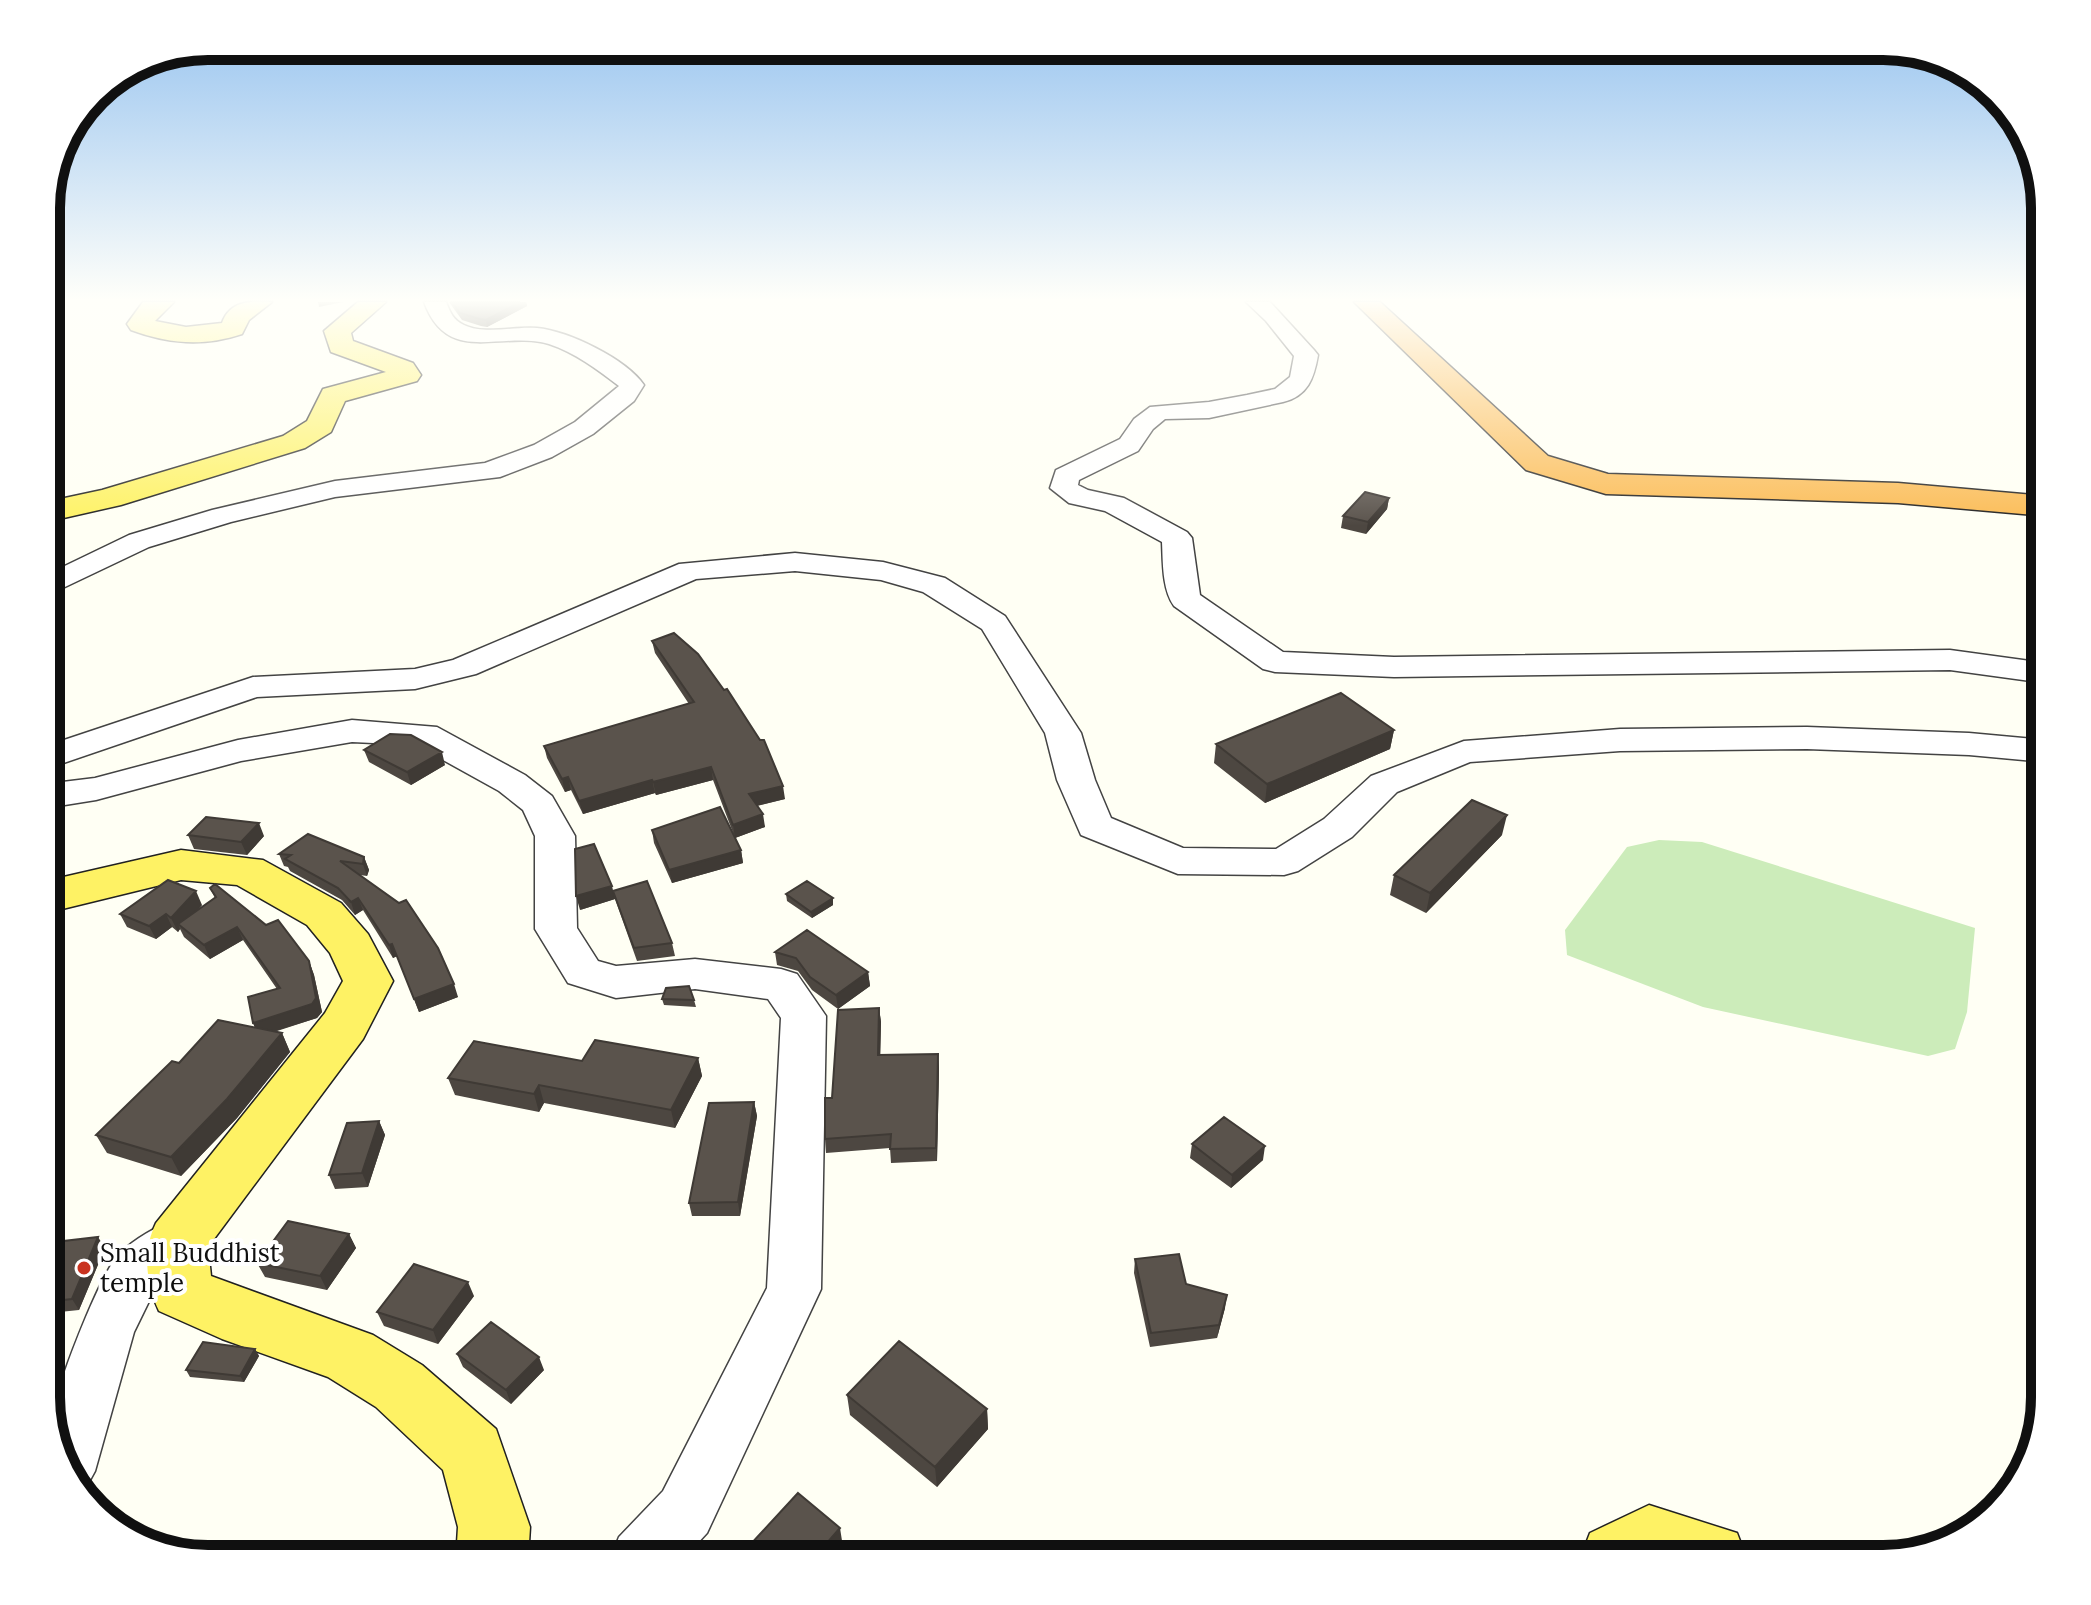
<svg xmlns="http://www.w3.org/2000/svg" width="2091" height="1605" viewBox="0 0 2091 1605" font-family="Lora,serif">
<style>
.green{fill:#ccecba}
.lines{fill:none;stroke-linecap:round;stroke-linejoin:round}
.minor-casing{stroke:#434343;stroke-width:3}
.major-casing{stroke:#212121;stroke-width:3}
.highway-casing{stroke:#212121;stroke-width:3}
.minor{fill:#fff;fill-rule:evenodd}
.major{fill:#fef264;fill-rule:evenodd}
.highway{fill:#fbbc56;fill-rule:evenodd}
.wall{fill:#4d4741}
.shaded-wall{fill:#3f3a35}
.building{fill:#5a534c;stroke:#3f3a35;stroke-width:2}
.poi-dot{fill:#c93320;stroke:#fff;stroke-width:3}
.labels{text-anchor:middle;stroke-width:8;stroke-linejoin:round;paint-order:stroke}
.near-poi-label{font-size:26px;fill:#101010;stroke:#fff;text-anchor:start}
.rim{fill:none;stroke:#101010;stroke-width:10}
</style>
<rect width="100%" height="100%" fill="#fffff4"/>
<path class="green" d="M 1659,840 L 1702,842 L 1975,928 L 1967,1012 L 1955,1049 L 1928,1056 L 1703,1007 L 1567,955 L 1565,930 L 1627,847 Z"/>
<g class="lines">
<g class="minor-casing">
<path id="minor" d="M 424,302 L 446,302 C 450,312 453,320 464,325 C 485,335 514,326 537,328 C 569,331 626,359 644,385 L 634,401 L 593,434 L 552,457 L 500,477 L 335,497 L 231,522 L 149,547 L 46,596 L 46,575 L 129,535 L 212,510 L 335,481 L 485,463 L 534,445 L 575,422 L 619,386 C 598,370 574,352 549,344 C 501,330 448,367 424,302 Z
M 1246,302 L 1270,302 L 1314,350 L 1318,355 C 1314,378 1308,396 1283,402 L 1209,418 L 1165,419 L 1153,429 L 1138,451 L 1079,480 L 1078,485 L 1088,490 L 1124,498 L 1187,532 L 1192,538 L 1200,595 L 1283,652 L 1394,657 L 1950,650 L 2045,663 L 2045,683 L 1950,670 L 1394,677 L 1275,672 L 1263,669 L 1174,606 C 1162,589 1163,562 1162,542 L 1105,511 L 1069,503 L 1050,488 L 1056,470 L 1120,439 L 1134,419 L 1150,407 L 1209,402 L 1247,395 L 1275,389 L 1290,377 L 1294,356 L 1266,321 Z
M 795,553 L 883,562 L 945,578 L 1005,616 L 1081,733 L 1095,780 L 1111,818 L 1183,848 L 1276,849 L 1324,819 L 1371,776 L 1464,741 L 1620,729 L 1807,727 L 1969,733 L 2045,740 L 2045,762 L 1969,755 L 1807,749 L 1620,751 L 1470,762 L 1397,792 L 1352,837 L 1298,871 L 1284,875 L 1178,874 L 1081,835 L 1057,780 L 1045,733 L 982,629 L 923,592 L 881,580 L 795,571 L 696,579 L 476,674 L 415,689 L 257,697 L 46,769 L 46,746 L 253,677 L 415,669 L 453,660 L 679,564 Z
M 352,720 L 437,727 L 525,775 L 552,796 L 575,836 L 577,928 L 598,961 L 616,966 L 695,959 L 781,969 L 797,974 L 826,1016 L 821,1289 L 707,1533 L 683,1559 L 610,1559 L 619,1537 L 663,1491 L 767,1288 L 781,1018 L 768,999 L 695,989 L 616,998 L 568,983 L 535,929 L 535,836 L 523,810 L 499,791 L 416,745 L 352,742 L 241,761 L 96,800 L 46,808 L 46,784 L 95,778 L 238,740 Z
M 177,1219 L 195,1225 L 203,1241 L 195,1257 L 156,1287 L 134,1332 L 95,1471 L 83,1493 C 68,1475 48,1445 51,1421 C 55,1390 99,1276 119,1254 C 134,1239 157,1226 177,1219 Z"/>
</g>
<g class="major-casing">
<path id="major" d="M 143,302 L 174,302 L 155,321 L 186,327 L 222,323 C 230,300 251,301 272,302 L 249,320 L 242,334 C 203,347 169,344 131,330 L 127,324 Z
M 358,302 L 386,302 L 351,333 L 353,341 L 413,363 L 421,375 L 417,381 L 345,401 L 331,432 L 305,448 L 121,505 L 46,522 L 46,502 L 102,490 L 283,436 L 307,421 L 323,389 L 386,372 L 331,352 L 324,331 Z
M 181,850 L 263,860 L 341,903 L 368,934 L 393,981 L 363,1039 L 208,1247 L 211,1276 L 373,1335 L 422,1365 L 496,1429 L 530,1527 L 528,1559 L 456,1559 L 458,1527 L 443,1470 L 376,1407 L 328,1377 L 222,1339 L 159,1311 C 146,1284 142,1251 156,1223 L 325,1013 L 343,981 L 330,953 L 307,925 L 237,885 L 181,880 L 46,913 L 46,881 Z
M 1649,1505 L 1737,1533 L 1747,1559 L 1580,1559 L 1590,1533 Z"/>
</g>
<g class="highway-casing">
<path id="highway" d="M 1354,302 L 1380,302 L 1548,456 L 1608,474 L 1898,483 L 2045,496 L 2045,516 L 1898,503 L 1606,494 L 1526,470 Z"/>
</g>
<use href="#minor" class="minor"/>
<use href="#major" class="major"/>
<use href="#highway" class="highway"/>
</g>
<path class="wall" d="M 449,302 L 526,302 L 527,306 L 487,327 L 481,326 L 462,320 Z
M 1389,498 L 1387,509 L 1366,534 L 1341,528 L 1343,516 Z
M 652,641 L 785,799 L 757,806 L 765,827 L 735,838 L 713,780 L 656,795 L 655,793 L 583,814 L 571,790 L 565,792 L 547,758 L 544,746 L 689,704 L 655,653 Z
M 1394,730 L 1390,749 L 1265,803 L 1214,763 L 1216,744 Z
M 364,750 L 445,765 L 411,785 L 369,762 Z
M 652,830 L 741,850 L 743,863 L 672,883 L 654,843 Z
M 188,835 L 264,836 L 247,855 L 194,849 Z
M 1502,835 L 1426,913 L 1390,895 L 1394,875 Z
M 279,854 L 364,857 L 369,870 L 367,876 L 360,875 L 458,997 L 419,1012 L 397,956 L 393,958 L 363,910 L 355,915 L 342,900 L 290,871 L 288,867 L 284,866 Z
M 210,888 L 309,961 L 314,975 L 322,1012 L 317,1018 L 274,1032 L 282,1033 L 290,1052 L 237,1118 L 181,1176 L 107,1153 L 96,1135 L 179,1063 L 255,1028 L 253,1023 L 277,989 L 243,940 L 210,959 L 184,937 L 180,929 L 178,932 L 172,927 L 156,939 L 127,927 L 120,914 L 202,905 L 196,912 L 215,898 Z
M 613,891 L 672,943 L 675,956 L 637,961 L 615,899 L 580,910 Z
M 786,894 L 833,905 L 812,918 L 787,901 Z
M 775,952 L 868,972 L 870,986 L 838,1009 L 812,990 L 798,971 L 777,965 Z
M 662,999 L 694,1000 L 696,1007 L 664,1005 Z
M 879,1008 L 881,1022 L 880,1055 L 938,1054 L 939,1068 L 937,1161 L 891,1163 L 890,1148 L 826,1153 L 825,1139 L 832,1098 Z
M 698,1058 L 702,1076 L 675,1128 L 544,1103 L 539,1112 L 455,1095 L 448,1078 L 582,1061 Z
M 754,1102 L 757,1116 L 740,1216 L 692,1216 L 689,1203 Z
M 379,1121 L 385,1135 L 368,1187 L 335,1189 L 329,1175 Z
M 1192,1144 L 1263,1160 L 1231,1188 L 1190,1158 Z
M 349,1234 L 356,1248 L 327,1290 L 265,1277 L 257,1263 Z
M 105,1248 L 79,1310 L 50,1313 L 49,1400 L 46,1401 L 46,1262 Z
M 1135,1259 L 1186,1284 L 1225,1308 L 1217,1338 L 1150,1347 L 1134,1273 Z
M 474,1296 L 438,1344 L 384,1326 L 377,1312 Z
M 255,1349 L 259,1356 L 244,1382 L 190,1377 L 186,1370 Z
M 457,1354 L 544,1370 L 511,1404 L 463,1367 Z
M 847,1395 L 987,1409 L 988,1429 L 937,1487 L 850,1415 Z"/>
<path class="shaded-wall" d="M 318,302 L 343,302 L 319,307 Z
M 520,302 L 526,302 L 527,306 L 487,327 L 486,320 Z
M 1389,498 L 1387,509 L 1366,534 L 1368,522 Z
M 1394,730 L 1390,749 L 1265,803 L 1267,784 Z
M 442,752 L 445,765 L 411,785 L 407,772 Z
M 711,767 L 713,780 L 656,795 L 653,782 Z
M 568,777 L 571,790 L 565,792 L 562,779 Z
M 652,780 L 655,793 L 583,814 L 579,801 Z
M 783,786 L 785,799 L 751,807 L 749,794 Z
M 763,814 L 765,827 L 735,838 L 733,825 Z
M 1507,815 L 1502,835 L 1426,913 L 1430,893 Z
M 259,823 L 264,836 L 247,855 L 241,842 Z
M 741,850 L 743,863 L 672,883 L 669,870 Z
M 364,857 L 369,870 L 367,876 L 363,864 Z
M 612,886 L 615,899 L 580,910 L 576,896 Z
M 196,891 L 202,905 L 182,927 L 178,924 L 180,929 L 178,932 L 171,918 Z
M 358,898 L 363,910 L 355,915 L 351,902 Z
M 833,898 L 833,905 L 812,918 L 811,912 Z
M 166,914 L 172,927 L 156,939 L 149,926 Z
M 237,927 L 243,940 L 210,959 L 204,945 Z
M 392,944 L 397,956 L 393,958 L 389,945 Z
M 309,961 L 314,975 L 322,1012 L 317,1018 L 259,1036 L 253,1023 Z
M 868,972 L 870,986 L 838,1009 L 836,995 Z
M 454,984 L 458,997 L 419,1012 L 414,999 Z
M 879,1008 L 881,1022 L 880,1069 L 878,1055 Z
M 282,1033 L 290,1052 L 237,1118 L 181,1176 L 171,1157 Z
M 938,1054 L 939,1068 L 937,1161 L 936,1148 Z
M 698,1058 L 702,1076 L 675,1128 L 671,1110 Z
M 539,1085 L 544,1103 L 539,1112 L 534,1094 Z
M 754,1102 L 757,1116 L 740,1216 L 738,1202 Z
M 379,1121 L 385,1135 L 368,1187 L 362,1173 Z
M 1265,1146 L 1263,1160 L 1231,1188 L 1232,1175 Z
M 349,1234 L 356,1248 L 327,1290 L 320,1276 Z
M 98,1237 L 105,1248 L 79,1310 L 72,1299 Z
M 468,1282 L 474,1296 L 438,1344 L 433,1330 Z
M 1227,1295 L 1225,1308 L 1217,1338 L 1219,1325 Z
M 46,1308 L 50,1313 L 49,1400 L 46,1401 Z
M 255,1349 L 259,1356 L 244,1382 L 240,1376 Z
M 539,1357 L 544,1370 L 511,1404 L 506,1390 Z
M 987,1409 L 988,1429 L 937,1487 L 935,1467 Z
M 840,1528 L 843,1547 L 833,1559 L 813,1559 Z"/>
<path class="building" d="M 452,302 L 520,302 L 486,320 L 480,319 L 460,313 Z
M 1365,492 L 1389,498 L 1368,522 L 1343,516 Z
M 674,633 L 698,654 L 724,690 L 727,689 L 760,740 L 764,740 L 783,786 L 749,794 L 763,814 L 733,825 L 711,767 L 653,782 L 652,780 L 579,801 L 568,777 L 562,779 L 544,746 L 694,702 L 652,641 Z
M 1341,693 L 1394,730 L 1267,784 L 1216,744 Z
M 390,734 L 411,735 L 442,752 L 407,772 L 364,750 Z
M 1472,800 L 1507,815 L 1430,893 L 1394,875 Z
M 720,807 L 741,850 L 669,870 L 652,830 Z
M 206,817 L 259,823 L 241,842 L 188,835 Z
M 308,834 L 364,857 L 363,864 L 340,861 L 399,903 L 406,900 L 438,948 L 454,984 L 414,999 L 392,944 L 389,945 L 358,898 L 351,902 L 338,888 L 285,859 L 291,855 L 279,854 Z
M 594,844 L 612,886 L 576,896 L 575,849 Z
M 168,880 L 196,891 L 171,918 L 166,914 L 149,926 L 120,914 Z
M 647,881 L 672,943 L 634,948 L 613,891 Z
M 807,881 L 833,898 L 811,912 L 786,894 Z
M 215,884 L 266,925 L 278,920 L 309,961 L 316,998 L 312,1004 L 253,1023 L 248,997 L 280,988 L 237,927 L 204,945 L 178,924 L 216,897 L 210,888 Z
M 807,930 L 868,972 L 836,995 L 810,977 L 796,958 L 775,952 Z
M 689,986 L 694,1000 L 662,999 L 666,988 Z
M 879,1008 L 878,1055 L 938,1054 L 936,1148 L 890,1149 L 891,1134 L 825,1139 L 825,1098 L 832,1098 L 838,1010 Z
M 218,1020 L 282,1033 L 227,1099 L 171,1157 L 96,1135 L 172,1061 L 179,1063 Z
M 595,1040 L 698,1058 L 671,1110 L 539,1085 L 534,1094 L 448,1078 L 474,1041 L 582,1061 Z
M 754,1102 L 738,1202 L 689,1203 L 709,1103 Z
M 1224,1117 L 1265,1146 L 1232,1175 L 1192,1144 Z
M 379,1121 L 362,1173 L 329,1175 L 347,1123 Z
M 288,1221 L 349,1234 L 320,1276 L 257,1263 Z
M 98,1237 L 72,1299 L 46,1302 L 46,1262 L 55,1242 Z
M 1179,1254 L 1186,1284 L 1227,1295 L 1219,1325 L 1151,1333 L 1135,1259 Z
M 414,1264 L 468,1282 L 433,1330 L 377,1312 Z
M 491,1322 L 539,1357 L 506,1390 L 457,1354 Z
M 899,1341 L 987,1409 L 935,1467 L 847,1395 Z
M 203,1342 L 255,1349 L 240,1376 L 186,1370 Z
M 798,1493 L 840,1528 L 813,1559 L 737,1559 Z"/>
<linearGradient id="sky" x2="0" y2="1"><stop stop-color="#93c1ef"/><stop offset="0.57" stop-color="#fffffa"/><stop offset="1" stop-color="#fffffa" stop-opacity="0"/></linearGradient>
<rect width="2091" height="526" fill="url(#sky)"/>
<circle class="poi-dot" cx="84" cy="1268" r="8"/>
<g class="labels">
<g class="near-poi-label">
<text x="100" y="1262">Small Buddhist<tspan x="100" dy="30">temple</tspan></text>
</g>
</g>
<path d="M0 0H2091V1605H0ZM208 60H1883A148 148 0 0 1 2031 208V1397A148 148 0 0 1 1883 1545H208A148 148 0 0 1 60 1397V208A148 148 0 0 1 208 60Z" fill="#fff" fill-rule="evenodd"/>
<path class="rim" d="M208 60H1883A148 148 0 0 1 2031 208V1397A148 148 0 0 1 1883 1545H208A148 148 0 0 1 60 1397V208A148 148 0 0 1 208 60Z"/>
</svg>
